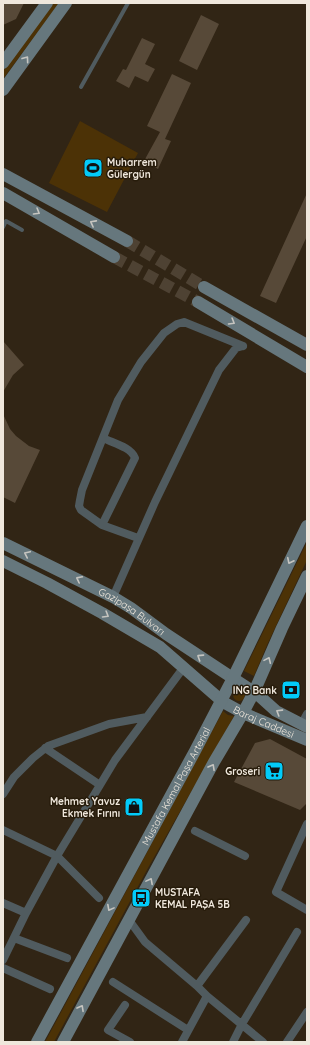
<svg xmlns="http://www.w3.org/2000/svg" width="310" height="1045" viewBox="0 0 310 1045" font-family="Quicksand,sans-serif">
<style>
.green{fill:#4c3206}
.building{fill:#574938}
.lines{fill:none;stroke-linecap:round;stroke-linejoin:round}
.secondary-tunnel{stroke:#4e4233;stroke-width:12;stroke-dasharray:12 6;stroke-linecap:butt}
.lane{stroke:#505b5f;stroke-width:4}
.street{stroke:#505b5f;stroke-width:8}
.secondary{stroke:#66777d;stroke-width:12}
.oneway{stroke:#c6c5c0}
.labels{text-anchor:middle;stroke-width:3;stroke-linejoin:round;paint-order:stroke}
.poi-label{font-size:10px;font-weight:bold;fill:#efe7dc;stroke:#271c0b;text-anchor:end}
.street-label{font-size:10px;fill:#efe7dc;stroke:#271c0b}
</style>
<rect width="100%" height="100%" fill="#312515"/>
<path class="green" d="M 53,3 L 59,3 L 3,79 L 3,71 Z
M 80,121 L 138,153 L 107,212 L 49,183 Z
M 307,542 L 307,560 L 267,645 L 254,676 L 244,671 Z
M233 695a6 6 0 1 1 12 0a6 6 0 1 1-12 0Z
M 223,711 L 228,715 L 234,716 L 148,868 L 54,1042 L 45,1042 Z"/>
<path class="building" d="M 3,3 L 24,3 L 16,19 L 3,25 Z
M 201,15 L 219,24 L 197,70 L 179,61 Z
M 142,38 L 155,44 L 145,64 L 155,69 L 148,82 L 135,76 L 129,88 L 116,81 L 123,69 L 126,70 Z
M 172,74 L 191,83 L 165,139 L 171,141 L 158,169 L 144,161 L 160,132 L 147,126 Z
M 307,193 L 307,236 L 276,303 L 260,296 Z
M 3,341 L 24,365 L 13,375 L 3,392 Z
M 3,414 L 10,429 L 16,436 L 29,446 L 40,450 L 15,503 L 3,497 Z
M 270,739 L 307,759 L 307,803 L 300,810 L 234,782 L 255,743 Z"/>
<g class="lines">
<path class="secondary-tunnel" d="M 127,241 L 204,287
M 114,257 L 198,302"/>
<path class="lane" d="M 81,87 L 128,3
M 3,227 L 6,221 L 22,230"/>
<path class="street" d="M 102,525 L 135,458 C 131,447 113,443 103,438
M 138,538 L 102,525 L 81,510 L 79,506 L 80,500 L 82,490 L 118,400 L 141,362 L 164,333 L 177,324 L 184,322 L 243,346
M 113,597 L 155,502 L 219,370 L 236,348 L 243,346
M 301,725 L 307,714
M 45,748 L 100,785
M 3,794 L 14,777 L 33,758 L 48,746 L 109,724 L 147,717
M 307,824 L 276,892 L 307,910
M 3,830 L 57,856 L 99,898
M 195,831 L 245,856
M 3,903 L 26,913
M 129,920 L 145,942 L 197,986 L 207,996 L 263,1042
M 14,938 L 67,958
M 3,960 L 26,913 L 57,856 L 100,785 L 115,760 L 184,667
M 3,968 L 50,989
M 113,982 L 188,1030
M 197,986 L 246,920
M 125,1005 L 108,1030 L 130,1042
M 182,1042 L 207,996
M 233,1042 L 242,1024 L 297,932
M 287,1042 L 307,1012"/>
<g class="secondary">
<path d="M 3,63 L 47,3"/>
<path d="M 3,90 L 66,3"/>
<path d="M 3,174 L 127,241"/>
<path d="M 3,193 L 114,257"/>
<path d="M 204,287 L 307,345"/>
<path d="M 198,302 L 307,367"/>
<path id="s1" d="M 3,543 L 113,597 L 131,608 L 166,634 L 257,694 L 276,711 L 307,727"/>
<path id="s2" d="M 3,561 L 47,583 L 102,613 L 160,647 L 223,702 L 243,713 L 307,740"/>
<path id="s3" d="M 37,1042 L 195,751 L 233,678 L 307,526"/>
<path d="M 63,1042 L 214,762 L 243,713 L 254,692 L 282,628 L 307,576"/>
</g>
</g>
<defs><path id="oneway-chevron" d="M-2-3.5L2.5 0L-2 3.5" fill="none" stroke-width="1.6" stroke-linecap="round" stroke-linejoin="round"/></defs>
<g class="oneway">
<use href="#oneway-chevron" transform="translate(26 59) rotate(-54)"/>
<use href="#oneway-chevron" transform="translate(37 212) rotate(30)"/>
<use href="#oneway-chevron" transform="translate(93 223) rotate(-152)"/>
<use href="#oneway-chevron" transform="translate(232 322) rotate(31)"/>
<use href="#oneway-chevron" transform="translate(27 554) rotate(-155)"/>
<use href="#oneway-chevron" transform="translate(290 561) rotate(116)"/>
<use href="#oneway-chevron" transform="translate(79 579) rotate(-153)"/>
<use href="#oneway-chevron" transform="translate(106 615) rotate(31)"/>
<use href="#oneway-chevron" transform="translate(200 657) rotate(-147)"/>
<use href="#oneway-chevron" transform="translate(268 660) rotate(-66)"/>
<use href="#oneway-chevron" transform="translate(279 712) rotate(-148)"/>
<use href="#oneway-chevron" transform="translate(212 767) rotate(-61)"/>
<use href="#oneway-chevron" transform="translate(150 881) rotate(-62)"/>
<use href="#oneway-chevron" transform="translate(110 908) rotate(118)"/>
<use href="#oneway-chevron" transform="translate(81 1008) rotate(-61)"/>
</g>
<defs>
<g id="stadium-square" transform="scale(1)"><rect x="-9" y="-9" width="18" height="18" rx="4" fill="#02cbf9" stroke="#271c0b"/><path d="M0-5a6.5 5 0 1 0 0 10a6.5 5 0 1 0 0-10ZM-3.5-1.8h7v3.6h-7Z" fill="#111"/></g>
<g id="bank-square" transform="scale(1)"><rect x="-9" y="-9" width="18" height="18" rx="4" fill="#02cbf9" stroke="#271c0b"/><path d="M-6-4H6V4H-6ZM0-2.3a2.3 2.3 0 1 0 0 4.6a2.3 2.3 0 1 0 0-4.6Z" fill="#111"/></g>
<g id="supermarket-square" transform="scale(1)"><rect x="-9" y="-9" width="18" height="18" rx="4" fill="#02cbf9" stroke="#271c0b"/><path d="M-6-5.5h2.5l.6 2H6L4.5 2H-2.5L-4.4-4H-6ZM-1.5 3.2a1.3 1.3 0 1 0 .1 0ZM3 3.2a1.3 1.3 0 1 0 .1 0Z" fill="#111"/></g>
<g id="shop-square" transform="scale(1)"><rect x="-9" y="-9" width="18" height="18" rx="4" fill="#02cbf9" stroke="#271c0b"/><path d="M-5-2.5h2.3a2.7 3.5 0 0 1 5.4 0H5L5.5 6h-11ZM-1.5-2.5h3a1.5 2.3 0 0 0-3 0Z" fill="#111"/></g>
<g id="bus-square" transform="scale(1)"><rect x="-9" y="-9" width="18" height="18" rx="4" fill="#02cbf9" stroke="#271c0b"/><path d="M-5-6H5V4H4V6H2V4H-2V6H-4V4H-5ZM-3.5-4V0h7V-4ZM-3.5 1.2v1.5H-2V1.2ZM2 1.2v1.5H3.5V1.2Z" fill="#111"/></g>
</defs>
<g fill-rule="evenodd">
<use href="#stadium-square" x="93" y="168"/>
<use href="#bank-square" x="291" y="690"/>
<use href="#supermarket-square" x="274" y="771"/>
<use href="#shop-square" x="134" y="807"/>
<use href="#bus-square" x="141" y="898"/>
</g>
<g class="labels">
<g class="poi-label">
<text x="107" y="166" text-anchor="start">Muharrem<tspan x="107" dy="12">Gülergün</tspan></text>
<text x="277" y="694">ING Bank</text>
<text x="260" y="775">Groseri</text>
<text x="120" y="805">Mehmet Yavuz<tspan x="120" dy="12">Ekmek Fırını</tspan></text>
<text x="155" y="896" text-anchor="start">MUSTAFA<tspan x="155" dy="12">KEMAL PAŞA 5B</tspan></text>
</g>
<g class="street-label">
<text dy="4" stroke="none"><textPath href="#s1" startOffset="146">Gazipaşa Bulvarı</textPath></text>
<text dy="4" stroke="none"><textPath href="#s2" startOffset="308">Baraj Caddesi</textPath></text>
<text dy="4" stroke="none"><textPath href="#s3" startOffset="291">Mustafa Kemal Paşa Arterial</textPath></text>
</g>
</g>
<rect width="310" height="1045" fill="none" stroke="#efe7dc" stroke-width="8"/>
</svg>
